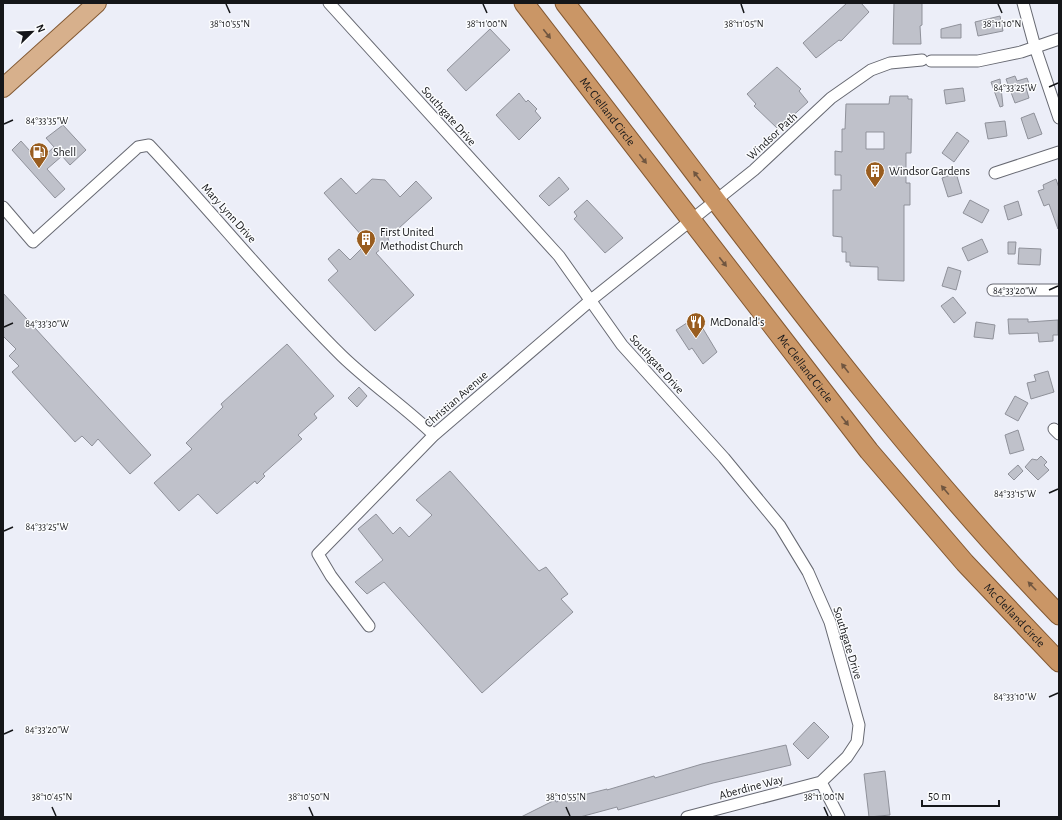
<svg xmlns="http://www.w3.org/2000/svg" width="1062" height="820" viewBox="0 0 1062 820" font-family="'Alegreya Sans',sans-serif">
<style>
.building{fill:#bfc1ca;stroke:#8f919a;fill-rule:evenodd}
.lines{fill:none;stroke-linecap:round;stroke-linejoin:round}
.minor-casing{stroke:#676972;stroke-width:13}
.primary-casing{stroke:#825832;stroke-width:20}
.trunk-casing{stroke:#825832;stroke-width:21}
.minor{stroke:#fff;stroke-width:11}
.primary{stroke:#d7b08c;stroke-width:18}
.trunk{stroke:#ca9666;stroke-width:19}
.oneway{fill:#705640}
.ticks{fill:none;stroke:#151619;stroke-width:1.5}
.labels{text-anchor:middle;stroke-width:3;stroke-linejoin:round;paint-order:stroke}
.street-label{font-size:12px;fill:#151619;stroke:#fbfcfe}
.poi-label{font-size:12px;fill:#151619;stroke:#fbfcfe;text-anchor:start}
.ticks-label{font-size:10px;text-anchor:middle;fill:#151619;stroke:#fbfcfe;stroke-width:3;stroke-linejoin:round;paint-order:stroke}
</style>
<rect width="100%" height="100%" fill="#eceef8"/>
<path class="building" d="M 847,3 L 861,3 L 869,12 L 841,41 L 839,40 L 816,58 L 803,43 Z
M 894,3 L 922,3 L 922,25 L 920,26 L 921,44 L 893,44 Z
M 1000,16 L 1003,31 L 978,36 L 975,22 Z
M 961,24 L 961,38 L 941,38 L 941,29 Z
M 490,29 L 510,50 L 466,91 L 447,70 Z
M 777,67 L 801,89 L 799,91 L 808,102 L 778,129 L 754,106 L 756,104 L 747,94 Z
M 1015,76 L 1017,81 L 1027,78 L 1030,87 L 1026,88 L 1029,98 L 1015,103 L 1006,79 Z
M 1000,79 L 1003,106 L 1000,107 L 991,82 Z
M 963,88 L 965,101 L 946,104 L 944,90 Z
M 519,93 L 526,102 L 528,100 L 537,109 L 535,111 L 541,118 L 519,140 L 496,115 Z
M 890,96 L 908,96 L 908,99 L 912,99 L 911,153 L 906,153 L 906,183 L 910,183 L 910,205 L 904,205 L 904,281 L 878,280 L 878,267 L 850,266 L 850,262 L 846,262 L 846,252 L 842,252 L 842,237 L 833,236 L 833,190 L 841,190 L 841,175 L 835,175 L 835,151 L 842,152 L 842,129 L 845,129 L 846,104 L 889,104 ZM 866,132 L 884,132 L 884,149 L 866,149 Z
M 1034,113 L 1042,134 L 1028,139 L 1021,118 Z
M 1005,121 L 1007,136 L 988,139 L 985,123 Z
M 63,125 L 86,150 L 70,165 L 62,156 L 47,169 L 65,189 L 55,198 L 12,150 L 21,141 L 39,161 L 54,147 L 46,138 Z
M 957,132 L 969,141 L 954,162 L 942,153 Z
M 956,173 L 962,193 L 948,197 L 942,178 Z
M 559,177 L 569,189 L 549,206 L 539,196 Z
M 341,178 L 356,194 L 372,179 L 385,180 L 400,197 L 416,181 L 432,198 L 388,238 L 389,242 L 376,253 L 414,295 L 375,331 L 328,280 L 338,271 L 328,259 L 339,249 L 350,260 L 362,248 L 363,237 L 324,193 Z
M 1056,179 L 1059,188 L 1058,229 L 1049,204 L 1044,206 L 1038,191 L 1044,189 L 1043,185 Z
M 587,200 L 623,238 L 605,253 L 574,219 L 577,216 L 574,212 Z
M 970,200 L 989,210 L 982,223 L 963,213 Z
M 1018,201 L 1022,215 L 1008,220 L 1004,206 Z
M 982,239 L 988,252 L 968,261 L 962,248 Z
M 1008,242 L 1016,242 L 1015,254 L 1008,254 Z
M 1019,248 L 1041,249 L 1040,265 L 1018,264 Z
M 948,267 L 961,271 L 956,290 L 942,286 Z
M 3,293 L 151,455 L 130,474 L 98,439 L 92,446 L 82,436 L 75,442 L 12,372 L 19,366 L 9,356 L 16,349 L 3,336 Z
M 953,297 L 966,313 L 954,323 L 941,306 Z
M 696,317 L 717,352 L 703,364 L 692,348 L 689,350 L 676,330 Z
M 1008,319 L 1028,319 L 1028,322 L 1058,320 L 1058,335 L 1053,335 L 1053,341 L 1039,342 L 1038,333 L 1009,334 Z
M 976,322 L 995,325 L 993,339 L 974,337 Z
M 287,344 L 334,396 L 314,414 L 317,418 L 298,435 L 302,439 L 263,474 L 265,476 L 257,484 L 255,481 L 217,514 L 198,494 L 179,511 L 154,483 L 192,449 L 186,443 L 223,407 L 221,404 Z
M 1048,371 L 1054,392 L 1031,399 L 1027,383 L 1036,381 L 1034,375 Z
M 359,387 L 367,396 L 357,407 L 348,398 Z
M 1015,396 L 1028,403 L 1018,421 L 1005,414 Z
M 1018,430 L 1024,450 L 1010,454 L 1005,435 Z
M 1041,456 L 1047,462 L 1044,465 L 1049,470 L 1038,480 L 1025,467 L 1032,459 L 1037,460 Z
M 1018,465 L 1023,471 L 1014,480 L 1008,474 Z
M 450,471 L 539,571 L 546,567 L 568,594 L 561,599 L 573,612 L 482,693 L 384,582 L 367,594 L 355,582 L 383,560 L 358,529 L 376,514 L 393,534 L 400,527 L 409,537 L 432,515 L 416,500 Z
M 814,722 L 829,737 L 808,759 L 793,744 Z
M 786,745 L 791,765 L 713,783 L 618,810 L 617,807 L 580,817 L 521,817 L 555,800 L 556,802 L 607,789 L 607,790 L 654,776 L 655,778 L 702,764 Z
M 885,771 L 890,815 L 869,817 L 864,774 Z"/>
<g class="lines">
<g class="minor-casing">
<path id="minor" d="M 329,3 L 559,256 L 622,345 L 724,458 L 780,526 L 808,572 L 830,622 L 859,725 L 857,742 L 847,757 L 821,782 L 687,817
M 1023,3 L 1035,47 L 1059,118
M 931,61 L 978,61 L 1021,52 L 1059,39
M 995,173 L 1059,152
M 3,207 L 33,242 L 138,147 L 149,145 C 214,214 274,289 342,356 C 371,384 405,407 434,435
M 993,290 L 1059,290
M 1054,429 L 1059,434
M 369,626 L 331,576 L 318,554 L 434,435 L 591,300 L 754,170 L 831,98 L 871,70 L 890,63 L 922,60
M 821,782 L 839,817"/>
</g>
<g class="primary-casing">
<path id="primary" d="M 3,88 L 97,3"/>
</g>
<g class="trunk-casing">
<g id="trunk">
<path id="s1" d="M 524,3 L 869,451 L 965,563 L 1059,662"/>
<path d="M 565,3 C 726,210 877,426 1059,615"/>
</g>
</g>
<use href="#minor" class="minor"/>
<use href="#primary" class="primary"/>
<use href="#trunk" class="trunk"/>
</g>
<defs><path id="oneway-solid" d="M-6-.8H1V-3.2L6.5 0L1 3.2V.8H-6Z"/></defs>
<g class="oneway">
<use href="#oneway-solid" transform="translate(547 34) rotate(52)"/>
<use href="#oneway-solid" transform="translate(643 159) rotate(52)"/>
<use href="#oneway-solid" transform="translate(697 176) rotate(-127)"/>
<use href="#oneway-solid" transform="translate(723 262) rotate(52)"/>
<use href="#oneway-solid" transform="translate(845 368) rotate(-128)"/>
<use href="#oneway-solid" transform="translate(845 421) rotate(52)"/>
<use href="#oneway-solid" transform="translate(945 490) rotate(-130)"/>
<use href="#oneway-solid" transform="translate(1032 586) rotate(-134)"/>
</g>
<path class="ticks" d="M 226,4 L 230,13M 483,4 L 487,13M 741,4 L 744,13M 998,4 L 1002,13M 1049,87 L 1058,83M 4,124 L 13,120M 1049,290 L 1058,286M 4,327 L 13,323M 1049,493 L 1058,489M 4,531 L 13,527M 1049,697 L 1058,693M 4,734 L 13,730M 52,807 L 56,816M 309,807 L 313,816M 566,807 L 570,816M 824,807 L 828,816"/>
<defs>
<g id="fuel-pin" transform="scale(1)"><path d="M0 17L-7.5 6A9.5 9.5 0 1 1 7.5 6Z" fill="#995d1f" stroke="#fbfcfe"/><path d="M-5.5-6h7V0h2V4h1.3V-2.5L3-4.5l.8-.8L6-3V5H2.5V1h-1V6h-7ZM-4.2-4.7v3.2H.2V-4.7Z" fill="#fff"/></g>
<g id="building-pin" transform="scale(1)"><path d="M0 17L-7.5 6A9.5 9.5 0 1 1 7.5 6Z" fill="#995d1f" stroke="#fbfcfe"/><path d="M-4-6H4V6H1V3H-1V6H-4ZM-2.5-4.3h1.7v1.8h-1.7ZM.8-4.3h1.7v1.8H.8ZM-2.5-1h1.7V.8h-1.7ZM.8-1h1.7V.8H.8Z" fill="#fff"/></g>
<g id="restaurant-pin" transform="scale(1)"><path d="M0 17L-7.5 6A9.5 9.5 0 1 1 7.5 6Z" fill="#995d1f" stroke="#fbfcfe"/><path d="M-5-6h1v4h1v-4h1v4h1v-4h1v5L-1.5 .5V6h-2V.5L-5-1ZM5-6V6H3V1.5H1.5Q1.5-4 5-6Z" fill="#fff"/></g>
</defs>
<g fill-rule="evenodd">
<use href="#fuel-pin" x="39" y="152"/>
<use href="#building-pin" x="875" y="171"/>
<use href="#building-pin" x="366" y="239"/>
<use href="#restaurant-pin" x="696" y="322"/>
</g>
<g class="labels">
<g class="street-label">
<text dy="4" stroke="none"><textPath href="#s1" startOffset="137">Mc Clelland Circle</textPath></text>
<text transform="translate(449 116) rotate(48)" y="4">Southgate Drive</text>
<text transform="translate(772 136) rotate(-43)" y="4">Windsor Path</text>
<text transform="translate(229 213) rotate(48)" y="4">Mary Lynn Drive</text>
<text transform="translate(657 364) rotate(48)" y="4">Southgate Drive</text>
<text dy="4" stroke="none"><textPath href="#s1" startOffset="461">Mc Clelland Circle</textPath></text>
<text transform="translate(456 399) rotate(-41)" y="4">Christian Avenue</text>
<text dy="4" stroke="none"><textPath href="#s1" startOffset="785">Mc Clelland Circle</textPath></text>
<text transform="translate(848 643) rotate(73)" y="4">Southgate Drive</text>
<text transform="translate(751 787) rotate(-15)" y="4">Aberdine Way</text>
</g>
<g class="poi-label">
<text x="53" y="156">Shell</text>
<text x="889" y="175">Windsor Gardens</text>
<text x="380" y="236">First United<tspan x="380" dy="14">Methodist Church</tspan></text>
<text x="710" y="326">McDonald's</text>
</g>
</g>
<g class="ticks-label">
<text x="230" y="27">38°10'55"N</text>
<text x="487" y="27">38°11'00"N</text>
<text x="744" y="27">38°11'05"N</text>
<text x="1002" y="27">38°11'10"N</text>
<text x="1015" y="91">84°33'25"W</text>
<text x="47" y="124">84°33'35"W</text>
<text x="1015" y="294">84°33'20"W</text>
<text x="47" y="327">84°33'30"W</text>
<text x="1015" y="497">84°33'15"W</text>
<text x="47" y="530">84°33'25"W</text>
<text x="1015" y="700">84°33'10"W</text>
<text x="47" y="733">84°33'20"W</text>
<text x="52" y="800">38°10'45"N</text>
<text x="309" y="800">38°10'50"N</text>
<text x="566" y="800">38°10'55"N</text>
<text x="824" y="800">38°11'00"N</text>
</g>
<rect width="1062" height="820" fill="none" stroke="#151619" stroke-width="8"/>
<g transform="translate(32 32) rotate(67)" stroke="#fbfcfe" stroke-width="3" paint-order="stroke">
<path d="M0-3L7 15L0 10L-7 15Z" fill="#151619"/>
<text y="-6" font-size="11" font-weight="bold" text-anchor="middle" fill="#151619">N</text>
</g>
<path d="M922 800v6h77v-6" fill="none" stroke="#151619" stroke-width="2"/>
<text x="928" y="800" font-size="12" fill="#151619" stroke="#fbfcfe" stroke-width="3" paint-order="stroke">50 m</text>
</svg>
